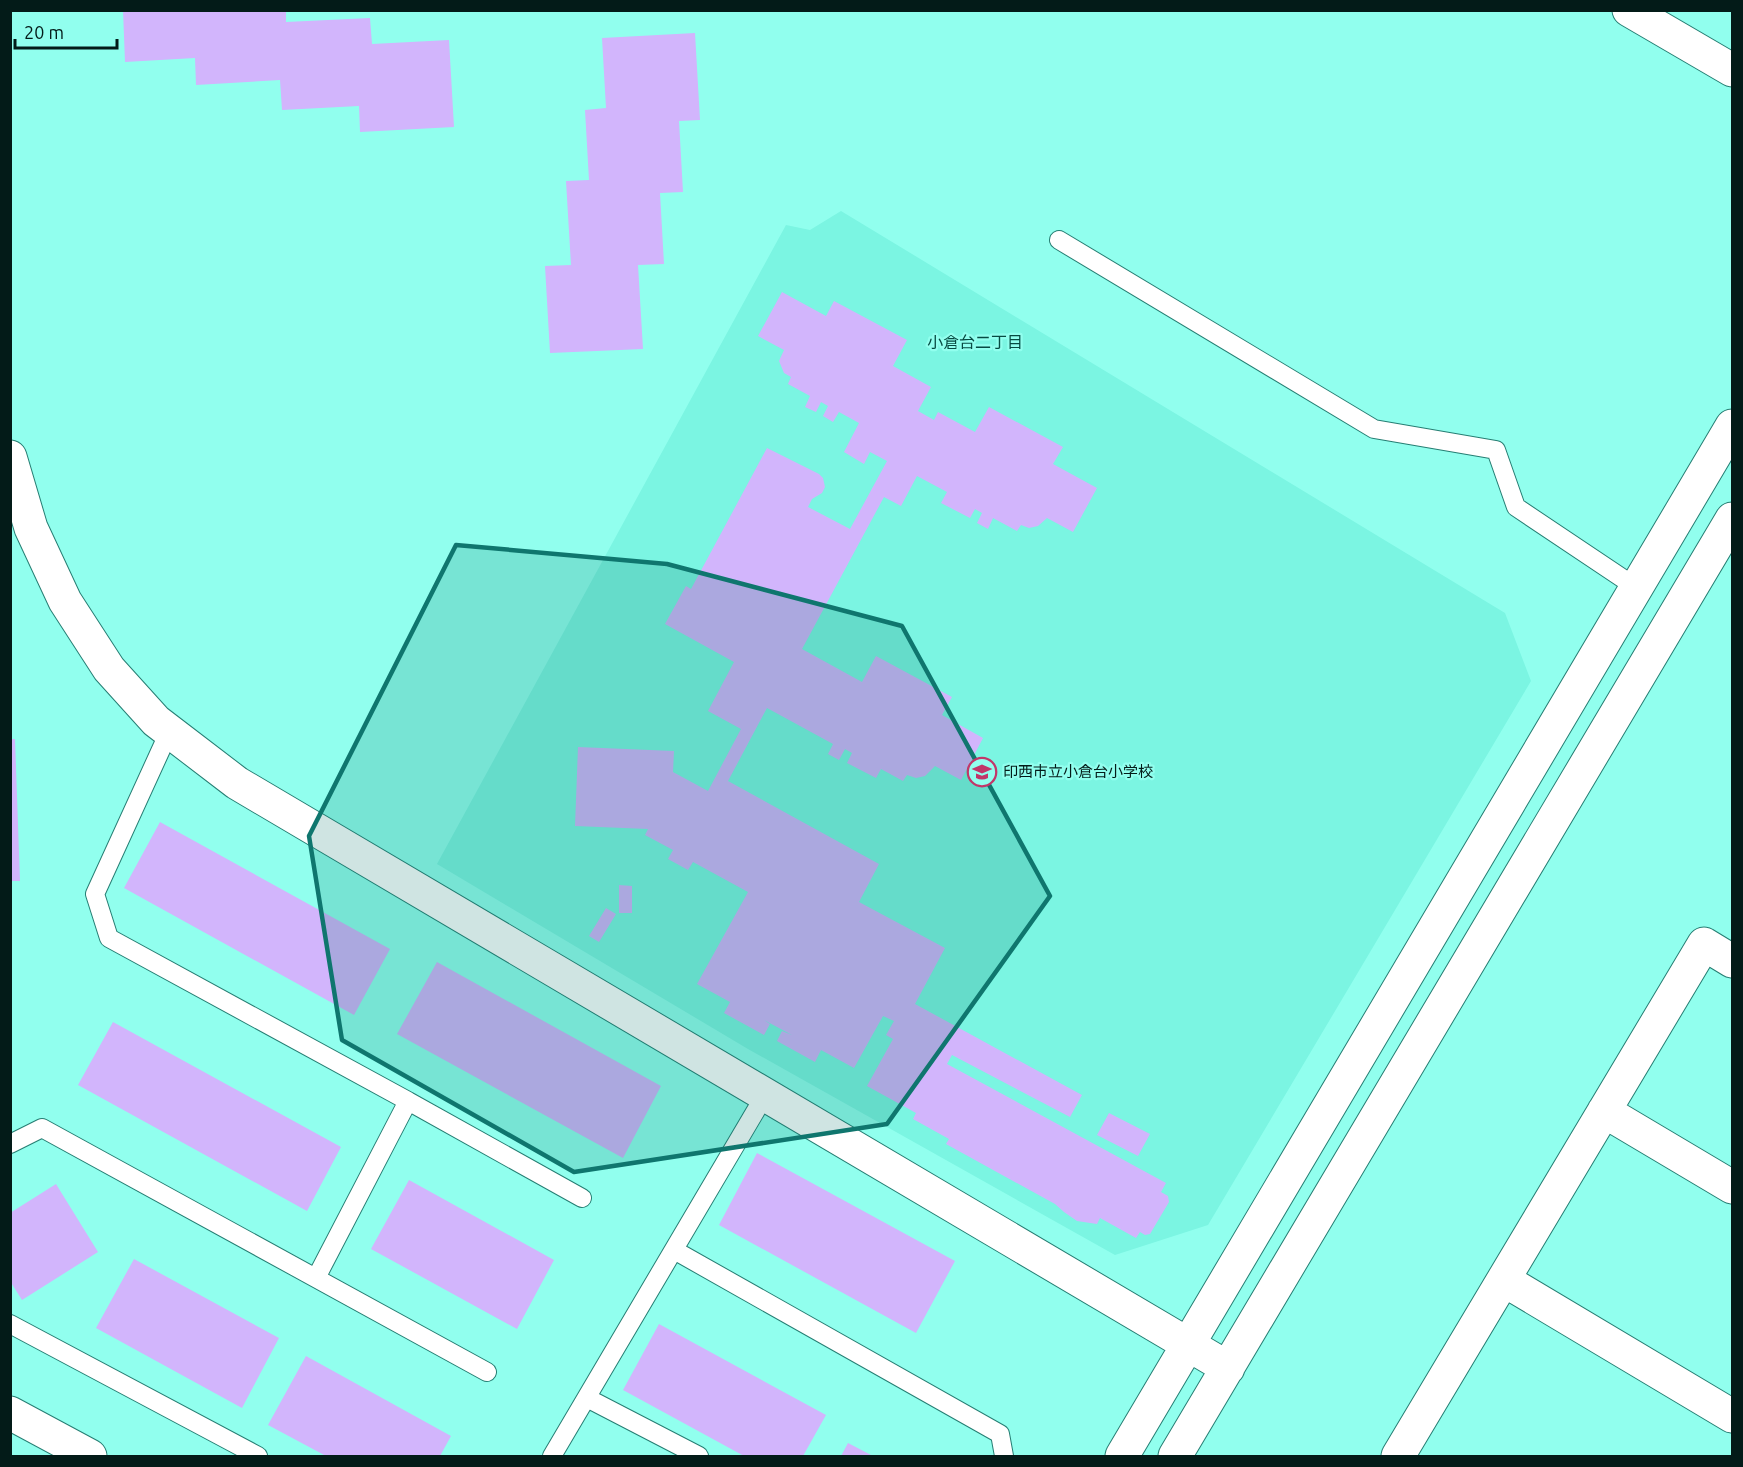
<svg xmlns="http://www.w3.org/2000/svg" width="1743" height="1467" viewBox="0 0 1743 1467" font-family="Ubuntu,'Noto Sans JP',sans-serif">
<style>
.built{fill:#7bf5e2}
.building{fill:#d2b5fc}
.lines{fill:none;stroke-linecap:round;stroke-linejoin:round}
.service-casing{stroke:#267e73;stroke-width:20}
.minor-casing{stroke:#267e73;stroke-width:35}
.tertiary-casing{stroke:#267e73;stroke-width:35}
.secondary-casing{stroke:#267e73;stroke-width:35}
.service{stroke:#fff;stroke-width:18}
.minor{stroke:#fff;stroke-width:33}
.tertiary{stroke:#fff;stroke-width:33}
.secondary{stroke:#fff;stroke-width:33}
.marked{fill:#0f766e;fill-opacity:0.2;stroke:#0f766e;stroke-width:4.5;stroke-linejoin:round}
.labels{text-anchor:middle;stroke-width:4.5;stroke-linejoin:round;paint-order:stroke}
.poi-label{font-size:15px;fill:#031b18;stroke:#91ffee;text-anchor:start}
.neighbourhood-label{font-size:16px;fill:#074a42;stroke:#91ffee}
</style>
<rect width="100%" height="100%" fill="#91ffee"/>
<path class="built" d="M 841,211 L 1505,613 L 1531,681 L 1208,1225 L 1115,1255 L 748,1049 L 437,864 L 786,225 L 810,230 Z"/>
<path class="building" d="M 123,10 L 286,10 L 286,22 L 370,18 L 372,44 L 449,40 L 454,127 L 360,132 L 359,106 L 282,110 L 280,80 L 196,85 L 195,58 L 125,62 Z
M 695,33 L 700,120 L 679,121 L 683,192 L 660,193 L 664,264 L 638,265 L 643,349 L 550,353 L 545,266 L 571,265 L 566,181 L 589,180 L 585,110 L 606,108 L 602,38 Z
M 782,292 L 826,316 L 834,301 L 907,340 L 893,366 L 931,387 L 918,411 L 934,420 L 938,412 L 975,432 L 989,407 L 1063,447 L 1053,464 L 1097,488 L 1073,532 L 1047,518 L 1038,526 L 1029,528 L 1021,525 L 1017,531 L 993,518 L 988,529 L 977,523 L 982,513 L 975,509 L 970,518 L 941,503 L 947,492 L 917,476 L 901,506 L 884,497 L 802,649 L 862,682 L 876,656 L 952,697 L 942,715 L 983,738 L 961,780 L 935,766 L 925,776 L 916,778 L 907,775 L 903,781 L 881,769 L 876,778 L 847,763 L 852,753 L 845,749 L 839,760 L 828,754 L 833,744 L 767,708 L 728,781 L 879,864 L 859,902 L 945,948 L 915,1004 L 1082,1095 L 1070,1117 L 952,1055 L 947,1064 L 1166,1183 L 1161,1192 L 1168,1196 L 1169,1202 L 1150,1234 L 1145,1235 L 1140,1232 L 1136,1238 L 1100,1218 L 1097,1224 L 1077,1221 L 1064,1212 L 1055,1204 L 946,1144 L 949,1139 L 913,1119 L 916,1113 L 867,1086 L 893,1039 L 886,1035 L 894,1021 L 883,1016 L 854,1068 L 821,1050 L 815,1062 L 777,1041 L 782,1031 L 792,1035 L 764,1020 L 770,1024 L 764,1035 L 724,1013 L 730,1002 L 697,984 L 748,892 L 693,862 L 688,870 L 668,859 L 673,850 L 645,835 L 648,829 L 575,826 L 578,747 L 674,751 L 673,772 L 708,791 L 741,729 L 708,711 L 734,662 L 665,624 L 686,586 L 691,589 L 767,448 L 819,474 L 823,478 L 825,487 L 822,493 L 812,499 L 808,507 L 850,529 L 887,461 L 870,452 L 864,464 L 844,452 L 859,423 L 839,412 L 833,422 L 823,416 L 828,406 L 821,402 L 816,412 L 805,407 L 810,396 L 788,384 L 791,377 L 784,373 L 779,361 L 784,350 L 758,336 Z
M 10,739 L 15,739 L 20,881 L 10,881 Z
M 160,822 L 390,949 L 354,1015 L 124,888 Z
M 619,885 L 632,886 L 632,913 L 619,913 Z
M 606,908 L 616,914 L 599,942 L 589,936 Z
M 437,962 L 661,1086 L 623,1158 L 397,1034 Z
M 113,1022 L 341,1147 L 307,1211 L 78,1085 Z
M 1109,1113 L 1150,1134 L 1138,1156 L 1097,1135 Z
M 757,1153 L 955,1261 L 916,1333 L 719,1225 Z
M 409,1180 L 554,1260 L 517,1329 L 371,1249 Z
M 56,1184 L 98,1252 L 22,1300 L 10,1281 L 10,1213 Z
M 134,1259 L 279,1338 L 242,1408 L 96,1328 Z
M 659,1324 L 826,1415 L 803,1456 L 744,1456 L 623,1390 Z
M 306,1356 L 451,1436 L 440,1456 L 326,1456 L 268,1425 Z
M 848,1443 L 873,1456 L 841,1456 Z"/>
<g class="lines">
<g class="service-casing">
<path id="service" d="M 1059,240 L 1374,429 L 1496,450 L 1516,507 L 1637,588
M 169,732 L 95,894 L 109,938 L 408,1101
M 10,1144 L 42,1128 L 487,1372
M 674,1250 L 1000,1434 L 1004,1456
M 316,1278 L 408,1101 L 582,1198
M 10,1324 L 258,1456
M 587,1398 L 699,1456
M 552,1456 L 765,1095"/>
</g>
<g class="minor-casing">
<path id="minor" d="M 1604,1111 L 1732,1187
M 1504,1280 L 1732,1416
M 1398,1456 L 1704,944 L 1732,961"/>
</g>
<g class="tertiary-casing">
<path id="tertiary" d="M 1629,10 L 1732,70
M 10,457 L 31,528 L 65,601 L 109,669 L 156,721 L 237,783 L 1228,1368
M 1122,1456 L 1732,426
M 1175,1456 L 1732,519"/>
</g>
<g class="secondary-casing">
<path id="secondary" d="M 10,1413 L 90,1456"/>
</g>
<use href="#service" class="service"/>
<use href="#minor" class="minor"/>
<use href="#tertiary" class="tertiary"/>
<use href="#secondary" class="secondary"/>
</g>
<path class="marked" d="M 456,545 L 667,564 L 902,626 L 1050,896 L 887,1124 L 574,1172 L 342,1040 L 309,836 Z"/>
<defs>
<g id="school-ring" transform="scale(1.5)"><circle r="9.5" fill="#91ffee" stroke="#c23669" stroke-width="1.5"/><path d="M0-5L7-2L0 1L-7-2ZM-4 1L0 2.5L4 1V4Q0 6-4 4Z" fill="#c23669"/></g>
</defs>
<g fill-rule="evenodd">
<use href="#school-ring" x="982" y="772"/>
</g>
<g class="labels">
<g class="poi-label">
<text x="1003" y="777">印西市立小倉台小学校</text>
</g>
<g class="neighbourhood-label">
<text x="975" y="348">小倉台二丁目</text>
</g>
</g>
<rect width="1743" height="1467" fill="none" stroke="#031b18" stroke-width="24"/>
<path d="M15 39v9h102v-9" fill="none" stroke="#031b18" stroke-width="3"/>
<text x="24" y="39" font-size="18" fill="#031b18" stroke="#91ffee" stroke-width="4.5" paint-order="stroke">20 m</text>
</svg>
